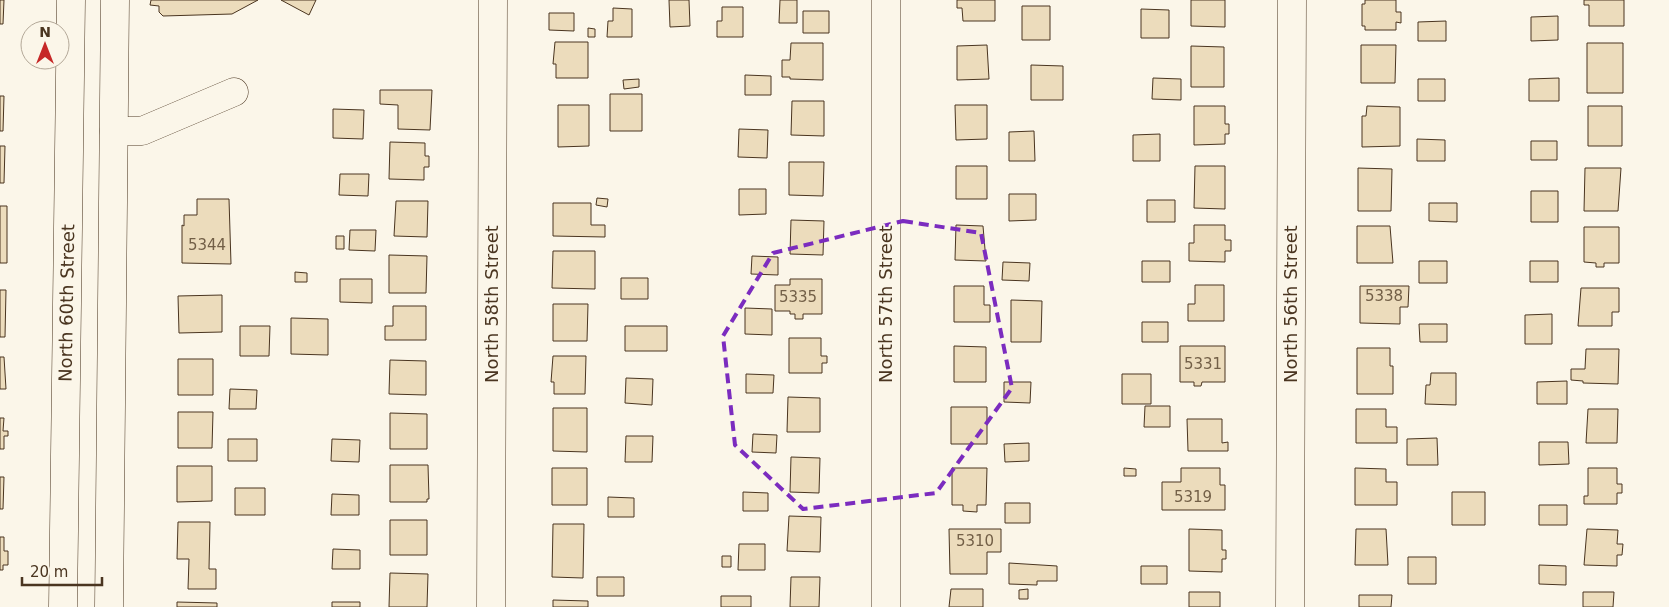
<svg xmlns="http://www.w3.org/2000/svg" width="1669" height="607" viewBox="0 0 1669 607" font-family="'DejaVu Sans',sans-serif">
<style>
.building{fill:#ecdcbc;stroke:#4a3520}
.lines{fill:none;stroke-linecap:round;stroke-linejoin:round}
.minor-casing{stroke:#4a3520;stroke-width:29}
.major-casing{stroke:#4a3520;stroke-width:29}
.minor{stroke:#fbf6e9;stroke-width:28}
.major{stroke:#fbf6e9;stroke-width:28}
.marked{fill:none;stroke:#7b2cbf;stroke-width:4;stroke-dasharray:10 6;stroke-linejoin:round}
.labels{text-anchor:middle;stroke-width:4;stroke-linejoin:round;paint-order:stroke}
.number-label{font-size:15px;fill:#725f47}
.street-label{font-size:18px;fill:#4a3520;stroke:#fbf6e9}
</style>
<rect width="100%" height="100%" fill="#fbf6e9"/>
<path class="building" d="M 0,0 L 4,0 L 3,24 L 0,24 Z
M 151,0 L 258,0 L 232,14 L 163,16 L 159,12 L 159,6 L 150,5 Z
M 281,0 L 316,0 L 309,15 Z
M 669,0 L 689,0 L 690,26 L 670,27 Z
M 780,0 L 797,0 L 797,23 L 779,23 Z
M 957,0 L 995,0 L 995,21 L 963,21 L 962,8 L 957,8 Z
M 1191,0 L 1225,0 L 1225,27 L 1191,26 Z
M 1365,0 L 1396,0 L 1396,12 L 1401,12 L 1401,23 L 1396,22 L 1396,30 L 1365,30 L 1365,26 L 1362,26 L 1362,4 L 1365,4 Z
M 1584,0 L 1624,0 L 1624,26 L 1589,26 L 1589,5 L 1584,5 Z
M 1022,6 L 1050,6 L 1050,40 L 1022,40 Z
M 722,7 L 743,7 L 743,37 L 717,37 L 717,21 L 722,21 Z
M 613,8 L 632,9 L 632,37 L 607,37 L 608,21 L 613,21 Z
M 1141,9 L 1169,10 L 1169,38 L 1141,38 Z
M 803,11 L 829,11 L 829,33 L 803,33 Z
M 549,13 L 574,13 L 574,31 L 549,30 Z
M 1558,16 L 1558,40 L 1531,41 L 1531,17 Z
M 1446,21 L 1446,41 L 1418,41 L 1418,22 Z
M 588,28 L 595,29 L 595,37 L 588,37 Z
M 555,42 L 588,42 L 588,78 L 556,78 L 556,64 L 553,64 Z
M 791,43 L 823,43 L 823,80 L 790,79 L 790,77 L 782,77 L 782,60 L 790,60 Z
M 1587,43 L 1623,43 L 1623,93 L 1587,93 Z
M 987,45 L 989,79 L 957,80 L 957,46 Z
M 1361,45 L 1396,45 L 1395,83 L 1361,83 Z
M 1191,46 L 1224,47 L 1224,87 L 1191,87 Z
M 1031,65 L 1063,66 L 1063,100 L 1031,100 Z
M 745,75 L 771,76 L 771,95 L 745,95 Z
M 1153,78 L 1181,79 L 1181,100 L 1152,99 Z
M 1559,78 L 1559,101 L 1529,101 L 1529,79 Z
M 639,79 L 639,87 L 624,89 L 623,80 Z
M 1418,79 L 1445,79 L 1445,101 L 1418,101 Z
M 380,90 L 432,90 L 430,130 L 398,129 L 398,105 L 380,104 Z
M 610,94 L 642,94 L 642,131 L 610,131 Z
M 0,96 L 4,96 L 3,131 L 0,131 Z
M 792,101 L 824,101 L 824,136 L 791,135 Z
M 558,105 L 589,105 L 589,146 L 558,147 Z
M 955,105 L 987,105 L 987,139 L 956,140 Z
M 1194,106 L 1225,106 L 1225,124 L 1229,124 L 1229,134 L 1225,134 L 1225,144 L 1194,145 Z
M 1367,106 L 1400,107 L 1400,146 L 1362,147 L 1362,116 L 1366,116 Z
M 1588,106 L 1622,106 L 1622,146 L 1588,146 Z
M 333,109 L 364,110 L 363,139 L 333,138 Z
M 739,129 L 768,130 L 767,158 L 738,157 Z
M 1034,131 L 1035,161 L 1009,161 L 1009,132 Z
M 1160,134 L 1160,161 L 1133,161 L 1133,135 Z
M 1417,139 L 1445,140 L 1445,161 L 1417,161 Z
M 1531,141 L 1557,141 L 1557,160 L 1531,160 Z
M 390,142 L 425,143 L 425,156 L 429,156 L 429,167 L 424,167 L 424,180 L 389,179 Z
M 0,146 L 5,146 L 4,183 L 0,183 Z
M 789,162 L 824,162 L 823,196 L 789,195 Z
M 956,166 L 987,166 L 987,199 L 956,199 Z
M 1195,166 L 1225,166 L 1225,209 L 1194,208 Z
M 1358,168 L 1392,169 L 1391,211 L 1358,211 Z
M 1585,168 L 1621,168 L 1618,211 L 1584,211 Z
M 340,174 L 369,174 L 368,196 L 339,195 Z
M 739,189 L 766,189 L 766,214 L 739,215 Z
M 1531,191 L 1558,191 L 1558,222 L 1531,222 Z
M 1009,194 L 1036,194 L 1036,220 L 1009,221 Z
M 597,198 L 608,199 L 607,207 L 596,205 Z
M 197,199 L 229,199 L 231,264 L 182,263 L 182,225 L 184,226 L 184,215 L 197,215 Z
M 1147,200 L 1175,200 L 1175,222 L 1147,222 Z
M 396,201 L 428,201 L 427,237 L 394,236 Z
M 553,203 L 591,203 L 591,225 L 605,225 L 605,237 L 553,236 Z
M 1429,203 L 1457,203 L 1457,222 L 1429,221 Z
M 0,206 L 7,206 L 7,263 L 0,263 Z
M 791,220 L 824,221 L 823,255 L 790,254 Z
M 956,225 L 983,226 L 986,261 L 955,260 Z
M 1194,225 L 1225,225 L 1225,240 L 1231,240 L 1231,251 L 1225,251 L 1225,262 L 1189,261 L 1189,243 L 1194,243 Z
M 1357,226 L 1390,226 L 1393,263 L 1357,263 Z
M 1584,227 L 1619,227 L 1619,263 L 1604,263 L 1604,267 L 1596,267 L 1596,263 L 1584,262 Z
M 350,230 L 376,230 L 375,251 L 349,250 Z
M 336,236 L 344,236 L 344,249 L 336,249 Z
M 553,251 L 595,251 L 595,289 L 552,288 Z
M 389,255 L 427,256 L 426,293 L 389,293 Z
M 752,256 L 778,257 L 778,275 L 751,274 Z
M 1142,261 L 1170,261 L 1170,282 L 1142,282 Z
M 1419,261 L 1447,261 L 1447,283 L 1419,283 Z
M 1530,261 L 1558,261 L 1558,282 L 1530,282 Z
M 1003,262 L 1030,263 L 1029,281 L 1002,280 Z
M 295,272 L 307,273 L 307,282 L 295,282 Z
M 621,278 L 648,278 L 648,299 L 621,299 Z
M 340,279 L 372,279 L 372,303 L 340,302 Z
M 790,279 L 822,279 L 822,314 L 803,314 L 803,319 L 795,319 L 795,314 L 790,314 L 790,311 L 775,311 L 775,285 L 790,285 Z
M 1195,285 L 1224,285 L 1224,321 L 1188,321 L 1188,304 L 1195,304 Z
M 954,286 L 984,286 L 984,305 L 990,305 L 990,322 L 954,322 Z
M 1360,286 L 1409,286 L 1408,307 L 1400,307 L 1400,324 L 1360,323 Z
M 1581,288 L 1619,288 L 1619,312 L 1612,312 L 1612,326 L 1578,326 Z
M 0,290 L 6,290 L 5,337 L 0,337 Z
M 222,295 L 222,332 L 179,333 L 178,296 Z
M 1011,300 L 1042,301 L 1041,342 L 1011,342 Z
M 553,304 L 588,304 L 587,341 L 553,341 Z
M 393,306 L 426,306 L 426,340 L 385,340 L 385,326 L 393,326 Z
M 745,308 L 772,309 L 772,335 L 745,334 Z
M 1552,314 L 1552,344 L 1525,344 L 1525,315 Z
M 291,318 L 328,319 L 328,355 L 291,354 Z
M 1142,322 L 1168,322 L 1168,342 L 1142,342 Z
M 1419,324 L 1447,324 L 1447,342 L 1420,342 Z
M 240,326 L 270,326 L 269,356 L 240,356 Z
M 625,326 L 667,326 L 667,351 L 625,351 Z
M 789,338 L 821,338 L 821,356 L 827,356 L 827,363 L 822,363 L 822,373 L 789,373 Z
M 954,346 L 986,347 L 986,382 L 954,382 Z
M 1180,346 L 1225,346 L 1225,382 L 1202,382 L 1201,386 L 1194,386 L 1194,382 L 1180,382 Z
M 1357,348 L 1390,348 L 1390,366 L 1393,366 L 1393,394 L 1357,394 Z
M 1586,349 L 1619,349 L 1618,384 L 1583,383 L 1583,381 L 1571,380 L 1571,369 L 1585,369 Z
M 553,356 L 586,356 L 585,394 L 554,394 L 554,382 L 551,382 Z
M 0,357 L 4,357 L 6,389 L 0,389 Z
M 178,359 L 213,359 L 213,395 L 178,395 Z
M 390,360 L 426,361 L 426,395 L 389,394 Z
M 1431,373 L 1456,373 L 1456,405 L 1425,404 L 1426,385 L 1430,385 Z
M 746,374 L 774,375 L 773,393 L 746,393 Z
M 1122,374 L 1151,374 L 1151,404 L 1122,404 Z
M 626,378 L 653,379 L 652,405 L 625,403 Z
M 1567,381 L 1567,404 L 1537,404 L 1537,382 Z
M 1004,382 L 1031,382 L 1030,403 L 1004,402 Z
M 230,389 L 257,390 L 256,409 L 229,409 Z
M 788,397 L 820,398 L 820,432 L 787,432 Z
M 1145,406 L 1170,406 L 1170,427 L 1144,427 Z
M 951,407 L 987,407 L 987,444 L 951,444 Z
M 553,408 L 587,408 L 587,452 L 553,451 Z
M 1356,409 L 1386,409 L 1386,427 L 1397,427 L 1397,443 L 1356,443 Z
M 1588,409 L 1618,409 L 1617,443 L 1586,443 Z
M 178,412 L 213,412 L 212,448 L 178,448 Z
M 390,413 L 427,414 L 427,449 L 390,449 Z
M 0,418 L 4,418 L 3,431 L 8,431 L 8,436 L 4,436 L 4,449 L 0,449 Z
M 1187,419 L 1222,419 L 1222,443 L 1228,442 L 1228,451 L 1188,451 Z
M 753,434 L 777,435 L 776,453 L 752,452 Z
M 626,436 L 653,436 L 652,462 L 625,462 Z
M 1437,438 L 1438,465 L 1407,465 L 1407,439 Z
M 228,439 L 257,439 L 257,461 L 228,461 Z
M 332,439 L 360,440 L 359,462 L 331,461 Z
M 1539,442 L 1568,442 L 1569,464 L 1539,465 Z
M 1029,443 L 1029,461 L 1005,462 L 1004,444 Z
M 791,457 L 820,458 L 819,493 L 790,492 Z
M 390,465 L 428,465 L 429,499 L 427,499 L 427,502 L 390,502 Z
M 177,466 L 212,466 L 212,501 L 177,502 Z
M 552,468 L 587,468 L 587,505 L 552,505 Z
M 952,468 L 987,468 L 986,505 L 977,505 L 977,512 L 963,511 L 963,505 L 952,505 Z
M 1124,468 L 1136,469 L 1136,476 L 1124,476 Z
M 1181,468 L 1220,468 L 1220,485 L 1225,485 L 1225,510 L 1162,510 L 1162,482 L 1181,482 Z
M 1355,468 L 1386,469 L 1386,482 L 1397,482 L 1397,505 L 1355,505 Z
M 1588,468 L 1617,468 L 1617,484 L 1622,484 L 1622,493 L 1617,493 L 1617,504 L 1584,504 L 1584,496 L 1588,496 Z
M 0,477 L 4,477 L 3,509 L 0,509 Z
M 235,488 L 265,488 L 265,515 L 235,515 Z
M 743,492 L 768,493 L 768,511 L 743,511 Z
M 1452,492 L 1485,492 L 1485,525 L 1452,525 Z
M 332,494 L 359,495 L 359,515 L 331,515 Z
M 608,497 L 634,498 L 634,517 L 608,517 Z
M 1005,503 L 1030,503 L 1030,523 L 1005,523 Z
M 1539,505 L 1567,505 L 1567,525 L 1539,525 Z
M 789,516 L 821,517 L 820,552 L 787,551 Z
M 390,520 L 427,520 L 427,555 L 390,555 Z
M 178,522 L 210,522 L 209,569 L 216,569 L 216,589 L 188,589 L 189,559 L 177,559 Z
M 553,524 L 584,524 L 583,578 L 552,577 Z
M 949,529 L 1001,529 L 1001,552 L 987,552 L 987,574 L 950,574 Z
M 1189,529 L 1222,530 L 1222,550 L 1226,550 L 1226,559 L 1222,559 L 1222,572 L 1189,571 Z
M 1356,529 L 1386,529 L 1388,565 L 1355,565 Z
M 1587,529 L 1618,530 L 1617,544 L 1623,544 L 1622,555 L 1617,555 L 1617,566 L 1584,565 Z
M 0,537 L 4,537 L 4,551 L 8,551 L 8,565 L 3,565 L 3,570 L 0,570 Z
M 739,544 L 765,544 L 765,570 L 738,570 Z
M 333,549 L 360,550 L 360,569 L 332,569 Z
M 722,556 L 731,556 L 731,567 L 722,567 Z
M 1408,557 L 1436,557 L 1436,584 L 1408,584 Z
M 1009,563 L 1057,566 L 1057,581 L 1037,581 L 1037,585 L 1009,584 Z
M 1539,565 L 1566,566 L 1566,585 L 1539,584 Z
M 1141,566 L 1167,566 L 1167,584 L 1141,584 Z
M 390,573 L 428,574 L 427,607 L 389,607 Z
M 597,577 L 624,577 L 624,596 L 597,596 Z
M 791,577 L 820,577 L 819,607 L 790,607 Z
M 951,589 L 983,589 L 983,607 L 949,607 Z
M 1028,589 L 1028,599 L 1019,599 L 1019,590 Z
M 1189,592 L 1220,592 L 1220,607 L 1189,607 Z
M 1583,592 L 1614,592 L 1613,607 L 1583,607 Z
M 1359,595 L 1392,595 L 1391,607 L 1359,607 Z
M 721,596 L 751,596 L 751,607 L 721,607 Z
M 553,600 L 588,601 L 588,607 L 553,607 Z
M 177,602 L 217,603 L 217,607 L 177,607 Z
M 332,602 L 360,602 L 360,607 L 332,607 Z"/>
<g class="lines">
<g class="minor-casing">
<path id="minor" d="M 886,0 L 886,607
M 114,131 L 142,131 L 234,92
M 491,607 L 493,0
M 1290,607 L 1292,0"/>
</g>
<g class="major-casing">
<path id="major" d="M 63,607 L 71,0
M 109,607 L 115,0"/>
</g>
<use href="#minor" class="minor"/>
<use href="#major" class="major"/>
</g>
<path class="marked" d="M 903,221 L 981,233 L 1012,388 L 936,493 L 803,509 L 735,445 L 723,336 L 773,253 Z"/>
<g class="labels">
<g class="number-label">
<text x="207" y="250">5344</text>
<text x="1384" y="301">5338</text>
<text x="798" y="302">5335</text>
<text x="1203" y="369">5331</text>
<text x="1193" y="502">5319</text>
<text x="975" y="546">5310</text>
</g>
<g class="street-label">
<text transform="translate(67 303) rotate(-89)" y="6">North 60th Street</text>
<text transform="translate(492 304) rotate(-90)" y="6">North 58th Street</text>
<text transform="translate(886 304) rotate(-90)" y="6">North 57th Street</text>
<text transform="translate(1291 304) rotate(-90)" y="6">North 56th Street</text>
</g>
</g>
<g transform="translate(45 45)"><circle r="24" fill="#fbf6e9" stroke="#b4a999"/>
<path d="M0-4L9 19L0 12L-9 19Z" fill="#c62828"/>
<text y="-8" font-size="14" font-weight="bold" text-anchor="middle" fill="#4a3520">N</text>
</g>
<path d="M22 577v8h80v-8" fill="none" stroke="#4a3520" stroke-width="2.5"/>
<text x="30" y="577" font-size="15" fill="#4a3520" stroke="#fbf6e9" stroke-width="4" paint-order="stroke">20 m</text>
</svg>
